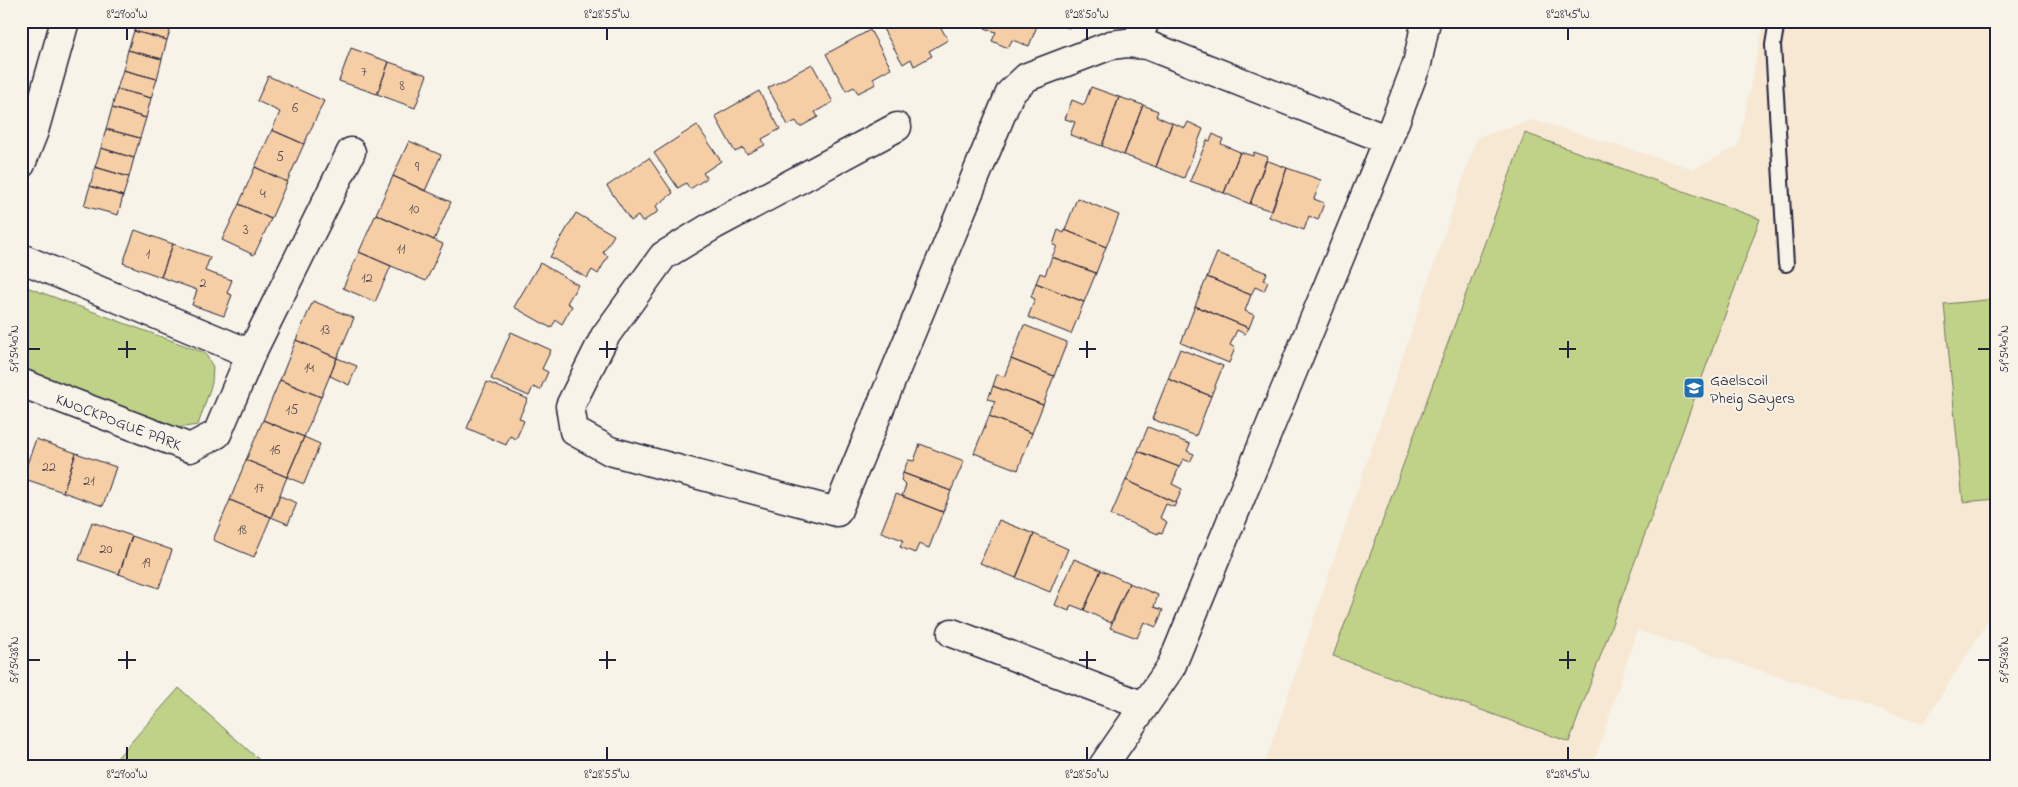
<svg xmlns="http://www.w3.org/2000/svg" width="2018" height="787" viewBox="0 0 2018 787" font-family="'Indie Flower',sans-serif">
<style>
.built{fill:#f7e8d4}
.green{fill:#c0d287;stroke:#717a61}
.building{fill:#f6cea5;stroke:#22223b}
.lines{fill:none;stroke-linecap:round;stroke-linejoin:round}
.service-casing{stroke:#22223b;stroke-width:18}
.minor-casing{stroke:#22223b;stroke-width:31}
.tertiary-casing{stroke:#22223b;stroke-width:31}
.service{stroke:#f7f3e8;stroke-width:14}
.minor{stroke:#f7f3e8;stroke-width:28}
.tertiary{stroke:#f7f3e8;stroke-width:28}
.ticks{fill:none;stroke:#22223b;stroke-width:2}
.labels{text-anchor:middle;stroke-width:4;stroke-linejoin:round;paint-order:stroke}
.number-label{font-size:14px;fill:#574d56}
.poi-label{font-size:16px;fill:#22223b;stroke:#f7f3e8;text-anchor:start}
.street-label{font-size:16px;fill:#22223b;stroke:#f7f3e8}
.neatline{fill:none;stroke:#22223b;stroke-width:2}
.ticks-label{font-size:12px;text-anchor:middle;fill:#22223b}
</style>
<rect width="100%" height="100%" fill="#f7f3e8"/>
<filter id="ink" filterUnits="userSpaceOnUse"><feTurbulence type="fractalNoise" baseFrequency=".02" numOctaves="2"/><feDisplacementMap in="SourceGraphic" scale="10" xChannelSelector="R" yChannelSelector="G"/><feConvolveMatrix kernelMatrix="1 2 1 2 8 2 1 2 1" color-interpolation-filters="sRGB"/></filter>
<g filter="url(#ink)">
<path class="built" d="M 1764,21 L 1997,21 L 1997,607 L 1923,724 L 1637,630 L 1593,766 L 1264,766 L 1477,137 L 1534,120 L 1694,169 L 1738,146 Z"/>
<path class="green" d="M 1525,133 L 1760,219 L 1569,742 L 1333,656 Z
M 21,285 L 205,353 L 213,367 L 212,383 L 198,425 L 170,429 L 21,369 Z
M 1997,299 L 1997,499 L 1963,502 L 1944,304 Z
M 179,688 L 266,766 L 110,766 Z"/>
<path class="building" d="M 137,21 L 173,21 L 167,40 L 134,31 Z
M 892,21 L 937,21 L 948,40 L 929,51 L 932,56 L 914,66 L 911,59 L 903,64 L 882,27 Z
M 988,21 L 1039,21 L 1029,46 L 1012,40 L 1008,48 L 992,41 L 996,32 L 985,28 Z
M 1052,21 L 1072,21 L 1069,28 Z
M 1986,21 L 1997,21 L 1997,30 Z
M 870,30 L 891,68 L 873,78 L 876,84 L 858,93 L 854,87 L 846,91 L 826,54 Z
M 134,31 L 167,40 L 162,59 L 128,50 Z
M 351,48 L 389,62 L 377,94 L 339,81 Z
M 128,50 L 162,59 L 157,79 L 123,70 Z
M 389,62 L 427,75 L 415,108 L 377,94 Z
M 812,64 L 833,102 L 815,112 L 818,117 L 800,127 L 796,121 L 788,125 L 768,88 Z
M 123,70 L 157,79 L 151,98 L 117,89 Z
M 268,76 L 324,101 L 304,144 L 272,130 L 280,112 L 257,101 Z
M 1091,87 L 1119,97 L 1102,146 L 1070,135 L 1075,122 L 1065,119 L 1072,100 L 1084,105 Z
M 117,89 L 151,98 L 146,118 L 112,108 Z
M 759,91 L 780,129 L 762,139 L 765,145 L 747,154 L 743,148 L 735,152 L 715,116 Z
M 1119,97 L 1143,105 L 1124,155 L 1102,146 Z
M 1143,105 L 1158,111 L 1156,116 L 1172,123 L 1156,167 L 1124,155 Z
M 112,108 L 146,118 L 140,138 L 106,129 Z
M 1188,122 L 1203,129 L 1184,178 L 1156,167 L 1172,123 L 1185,128 Z
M 697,125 L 721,161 L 703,173 L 707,178 L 690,189 L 686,183 L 678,188 L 654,153 Z
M 106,129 L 140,138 L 134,158 L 101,148 Z
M 272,130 L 304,144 L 287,182 L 255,167 Z
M 1213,134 L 1223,139 L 1221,144 L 1240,152 L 1224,193 L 1190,181 L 1207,140 L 1210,141 Z
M 409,141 L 441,155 L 425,191 L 393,176 Z
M 101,148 L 134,158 L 129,177 L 95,167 Z
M 1240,152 L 1253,156 L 1254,152 L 1268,157 L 1250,204 L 1224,193 Z
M 649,158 L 673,193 L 656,206 L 659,211 L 642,222 L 638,216 L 631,221 L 607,186 Z
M 1266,160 L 1287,168 L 1272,211 L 1250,204 Z
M 95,167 L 129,177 L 123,196 L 90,186 Z
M 255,167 L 287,182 L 271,219 L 239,204 Z
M 1287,168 L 1321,180 L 1314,199 L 1324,203 L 1318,220 L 1309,216 L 1304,230 L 1269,217 Z
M 393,176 L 451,202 L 434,240 L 376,214 Z
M 90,186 L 123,196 L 118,215 L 84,206 Z
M 1077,198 L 1119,215 L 1106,247 L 1065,230 Z
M 239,204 L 271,219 L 254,255 L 222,240 Z
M 576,213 L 614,235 L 603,253 L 608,256 L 598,274 L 592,270 L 587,278 L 550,257 Z
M 376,214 L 443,244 L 426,281 L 359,252 Z
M 135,230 L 173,244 L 161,277 L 123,263 Z
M 1058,230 L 1064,233 L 1065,230 L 1106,247 L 1096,273 L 1052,257 L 1057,246 L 1053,245 Z
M 173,244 L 210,257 L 205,271 L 232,280 L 227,293 L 232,295 L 224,316 L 192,305 L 197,290 L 161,277 Z
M 359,252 L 391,266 L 375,302 L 343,288 Z
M 1217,253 L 1267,273 L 1264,280 L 1268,282 L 1264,291 L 1255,287 L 1251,295 L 1207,277 Z
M 1052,257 L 1096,273 L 1084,302 L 1036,283 L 1040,273 L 1045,275 Z
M 540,263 L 578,285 L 567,303 L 572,306 L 562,324 L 556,320 L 551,328 L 514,307 Z
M 1207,277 L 1251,295 L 1245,311 L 1254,315 L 1249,328 L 1195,306 Z
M 1036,283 L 1084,302 L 1071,334 L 1028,317 L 1035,299 L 1031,297 Z
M 313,301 L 354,318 L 337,358 L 296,340 Z
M 1195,306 L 1249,328 L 1245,334 L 1237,330 L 1230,345 L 1235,348 L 1229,363 L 1181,343 Z
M 1024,325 L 1067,342 L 1054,376 L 1011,359 Z
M 511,332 L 551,350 L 542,369 L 548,372 L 540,390 L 533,387 L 529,396 L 491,379 Z
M 296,340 L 337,358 L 321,397 L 280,380 Z
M 1180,349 L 1223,366 L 1211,396 L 1168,379 Z
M 337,358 L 357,366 L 349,385 L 330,376 Z
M 1011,359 L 1054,376 L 1043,405 L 993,386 L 997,374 L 1004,377 Z
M 1168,379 L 1211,396 L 1196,436 L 1152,419 Z
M 280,380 L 321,397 L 304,437 L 263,420 Z
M 487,382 L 528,399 L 519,418 L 524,421 L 516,439 L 510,436 L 506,445 L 467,428 Z
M 993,386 L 1043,405 L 1032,433 L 989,416 L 995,401 L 988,399 Z
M 989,416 L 1032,433 L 1018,470 L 974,453 Z
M 263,420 L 304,437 L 287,477 L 246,460 Z
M 1148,427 L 1190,444 L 1187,451 L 1194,454 L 1190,462 L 1183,459 L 1179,467 L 1138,451 Z
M 304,437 L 320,444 L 304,484 L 287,477 Z
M 36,439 L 76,453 L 63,492 L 22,478 Z
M 920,444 L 964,461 L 951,491 L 903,473 L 908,460 L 914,461 Z
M 1138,451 L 1179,467 L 1172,484 L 1182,489 L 1176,503 L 1126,480 Z
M 76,453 L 116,467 L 103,506 L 63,492 Z
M 246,460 L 287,477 L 271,517 L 230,500 Z
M 903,473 L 951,491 L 943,512 L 902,496 L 906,485 L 901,480 Z
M 1126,480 L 1176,503 L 1174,507 L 1166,504 L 1160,518 L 1167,522 L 1162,533 L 1159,532 L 1158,534 L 1111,515 Z
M 896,494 L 943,512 L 929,548 L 919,544 L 915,553 L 900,547 L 903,540 L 881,532 Z
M 280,496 L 297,503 L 288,524 L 271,517 Z
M 230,500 L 271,517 L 254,557 L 213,540 Z
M 999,520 L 1034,534 L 1016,578 L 980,563 Z
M 92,522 L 132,536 L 119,574 L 79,560 Z
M 1034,534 L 1068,549 L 1050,592 L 1016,578 Z
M 132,536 L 172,550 L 159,588 L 119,574 Z
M 1074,559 L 1101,570 L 1084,610 L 1071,605 L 1069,611 L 1055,605 Z
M 1101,570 L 1129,583 L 1111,623 L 1084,610 Z
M 1129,583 L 1158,595 L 1154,607 L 1163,610 L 1156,627 L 1144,622 L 1137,638 L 1110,628 Z"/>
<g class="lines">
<g class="service-casing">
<path id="service" d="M 1777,21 L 1773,45 L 1786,264"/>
</g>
<g class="minor-casing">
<path id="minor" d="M 1136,44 L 1145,21
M 897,127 L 714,225 L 663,256 L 605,336 L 570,406 L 574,431 L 610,451 L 837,512 L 1010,93 L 1027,77 L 1111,45 L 1127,43 L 1147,45 L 1388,140
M 21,258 L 251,354 L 217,434 L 190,448 L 21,383
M 251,354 L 351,152
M 952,633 L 1144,706
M 1103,766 L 1171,667 L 1388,140 L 1417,64 L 1426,21"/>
</g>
<g class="tertiary-casing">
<path id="tertiary" d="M 21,164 L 34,131 L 65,21"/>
</g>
<use href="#service" class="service"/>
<use href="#minor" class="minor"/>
<use href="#tertiary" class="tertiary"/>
</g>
</g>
<path class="ticks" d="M 127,28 L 127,40M 607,28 L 607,40M 1087,28 L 1087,40M 1568,28 L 1568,40M 127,341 L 127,358M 607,341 L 607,358M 1087,341 L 1087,358M 1568,341 L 1568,358M 28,349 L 40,349M 118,349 L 136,349M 599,349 L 616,349M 1079,349 L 1096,349M 1559,349 L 1576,349M 1978,349 L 1990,349M 127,651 L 127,669M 607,651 L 607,669M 1087,651 L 1087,669M 1568,651 L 1568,669M 28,660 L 40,660M 118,660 L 136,660M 599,660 L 616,660M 1079,660 L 1096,660M 1559,660 L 1576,660M 1978,660 L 1990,660M 127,747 L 127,760M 607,747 L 607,760M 1087,747 L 1087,760M 1568,747 L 1568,760"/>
<defs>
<g id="school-square" transform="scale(1.125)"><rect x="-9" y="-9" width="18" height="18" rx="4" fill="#1f6fb2" stroke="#f7f3e8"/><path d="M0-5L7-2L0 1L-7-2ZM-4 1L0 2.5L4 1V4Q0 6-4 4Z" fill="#fff"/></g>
</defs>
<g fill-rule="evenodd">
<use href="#school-square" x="1694" y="388"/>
</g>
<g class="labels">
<g class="number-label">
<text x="364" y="76">7</text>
<text x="402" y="90">8</text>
<text x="295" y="112">6</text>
<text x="280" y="161">5</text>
<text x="417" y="171">9</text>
<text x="263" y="198">4</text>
<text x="414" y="213">10</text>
<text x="246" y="234">3</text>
<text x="401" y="253">11</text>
<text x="148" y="258">1</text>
<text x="367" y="282">12</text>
<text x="203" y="287">2</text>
<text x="325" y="334">13</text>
<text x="309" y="372">14</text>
<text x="292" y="414">15</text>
<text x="275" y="454">16</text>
<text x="49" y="471">22</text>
<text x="89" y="485">21</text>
<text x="259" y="492">17</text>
<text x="242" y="534">18</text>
<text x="106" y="553">20</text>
<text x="146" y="567">19</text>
</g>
<g class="poi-label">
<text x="1710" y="385">Gaelscoil<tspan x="1710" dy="18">Pheig Sayers</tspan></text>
</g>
<g class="street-label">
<text transform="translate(119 421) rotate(21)" y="6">KNOCKPOGUE PARK</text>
</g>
</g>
<rect width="2018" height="787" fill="none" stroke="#f7f3e8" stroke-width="55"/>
<rect x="28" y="28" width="1962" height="732" class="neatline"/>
<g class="ticks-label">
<text x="127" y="18">8°29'00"W</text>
<text x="607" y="18">8°28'55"W</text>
<text x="1087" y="18">8°28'50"W</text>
<text x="1568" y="18">8°28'45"W</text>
<text transform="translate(14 349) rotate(-90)" y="4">51°54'40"N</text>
<text transform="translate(2004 349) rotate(-90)" y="4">51°54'40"N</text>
<text transform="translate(14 660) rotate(-90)" y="4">51°54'38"N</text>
<text transform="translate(2004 660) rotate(-90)" y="4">51°54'38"N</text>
<text x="127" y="778">8°29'00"W</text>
<text x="607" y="778">8°28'55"W</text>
<text x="1087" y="778">8°28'50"W</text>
<text x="1568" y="778">8°28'45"W</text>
</g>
</svg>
